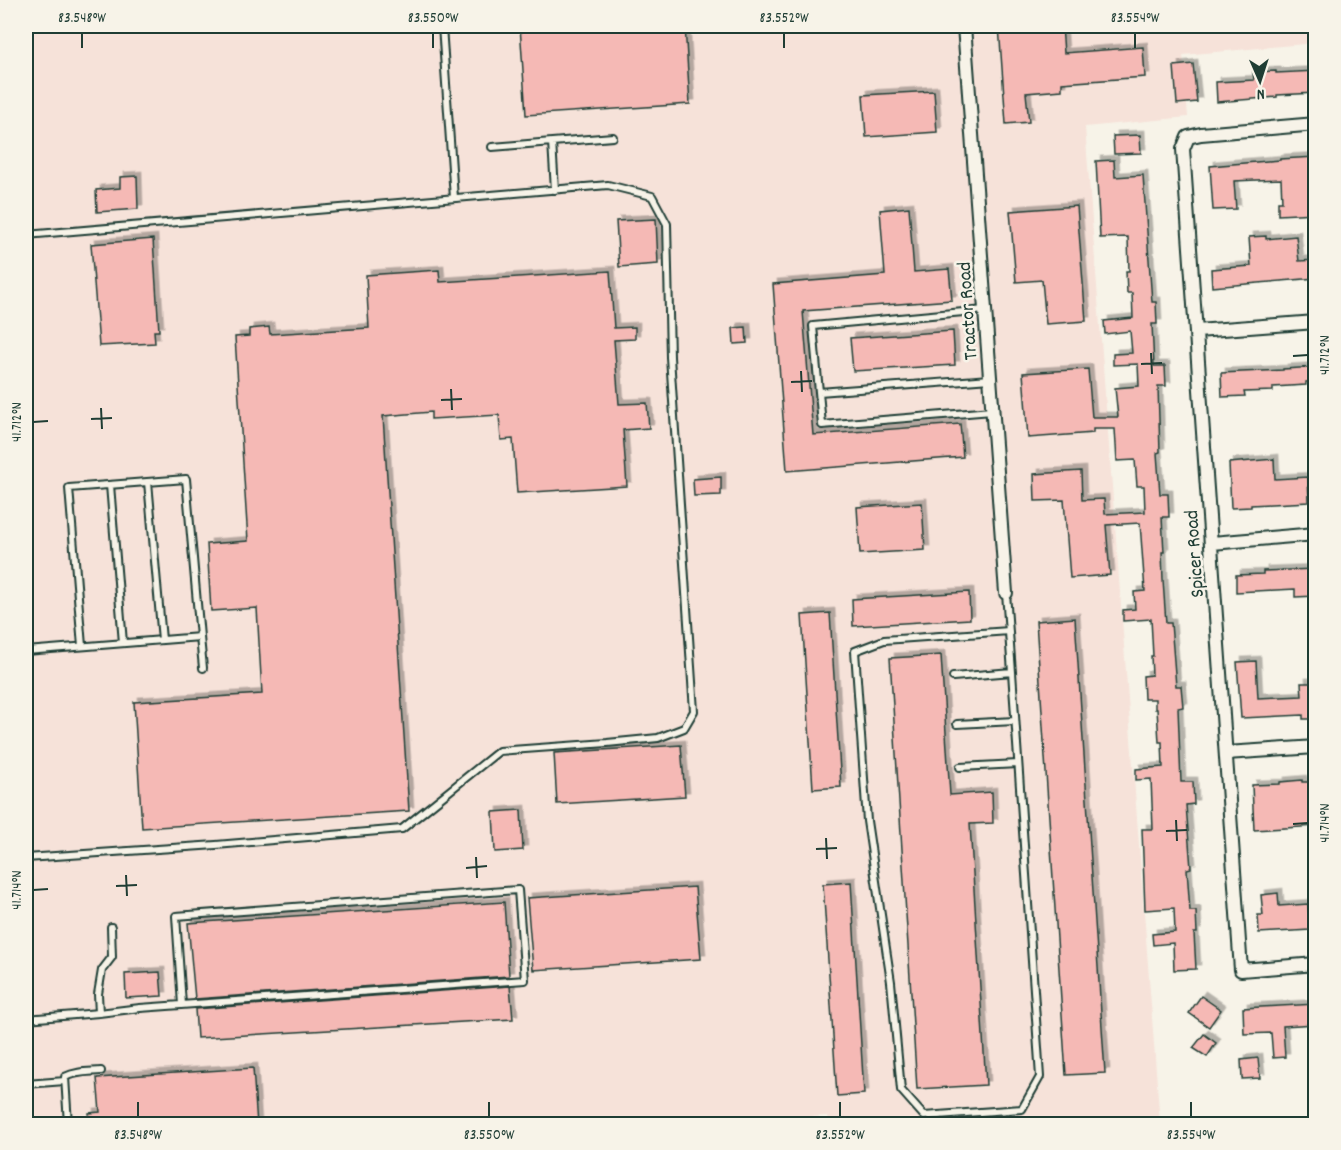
<svg xmlns="http://www.w3.org/2000/svg" width="1341" height="1150" viewBox="0 0 1341 1150" font-family="Dekko,sans-serif">
<style>
.built{fill:#f6e2d9}
.building{fill:#f5b9b5;stroke:#1f3d34;stroke-width:1.5;filter:url(#shadow)}
.lines{fill:none;stroke-linecap:round;stroke-linejoin:round}
.lane-casing{stroke:#1f3d34;stroke-width:10}
.street-casing{stroke:#1f3d34;stroke-width:16}
.lane{stroke:#f7f3e8;stroke-width:6}
.street{stroke:#f7f3e8;stroke-width:12}
.ticks{fill:none;stroke:#1f3d34;stroke-width:2}
.labels{text-anchor:middle;stroke-width:5;stroke-linejoin:round;paint-order:stroke}
.street-label{font-size:20px;fill:#1f3d34;stroke:#f7f3e8}
.neatline{fill:none;stroke:#1f3d34;stroke-width:2}
.ticks-label{font-size:15px;text-anchor:middle;fill:#1f3d34}
</style>
<defs>
<filter id="shadow"><feDropShadow dx="4.5" dy="-4.5" stdDeviation="0" flood-color="#0004"/></filter>
</defs>
<rect width="100%" height="100%" fill="#f7f3e8"/>
<filter id="ink" filterUnits="userSpaceOnUse"><feTurbulence type="fractalNoise" baseFrequency=".0167" numOctaves="2"/><feDisplacementMap in="SourceGraphic" scale="12" xChannelSelector="R" yChannelSelector="G"/><feConvolveMatrix kernelMatrix="1 2 1 2 8 2 1 2 1" color-interpolation-filters="sRGB"/></filter>
<g filter="url(#ink)">
<path class="built" d="M 26,26 L 1315,26 L 1315,43 L 1183,55 L 1188,117 L 1085,127 L 1160,1124 L 829,1124 L 827,1116 L 709,1124 L 26,1124 Z"/>
<path class="building" d="M 520,26 L 685,26 L 690,104 L 526,115 Z
M 999,26 L 1062,26 L 1064,53 L 1143,47 L 1145,77 L 1062,83 L 1062,90 L 1026,93 L 1029,122 L 1006,124 Z
M 1193,64 L 1197,102 L 1177,104 L 1174,66 Z
M 1276,71 L 1276,73 L 1316,71 L 1316,93 L 1277,95 L 1277,97 L 1217,102 L 1216,82 L 1254,80 L 1253,72 Z
M 934,91 L 937,132 L 866,137 L 863,95 Z
M 1140,135 L 1141,153 L 1114,154 L 1113,136 Z
M 1316,157 L 1316,213 L 1278,215 L 1278,202 L 1282,202 L 1281,179 L 1234,181 L 1236,209 L 1213,210 L 1210,166 L 1280,160 L 1280,159 Z
M 1114,160 L 1115,177 L 1143,175 L 1152,302 L 1156,302 L 1157,324 L 1152,324 L 1154,366 L 1165,366 L 1166,386 L 1158,386 L 1160,452 L 1157,453 L 1160,494 L 1168,494 L 1169,517 L 1162,517 L 1164,552 L 1162,552 L 1163,580 L 1166,623 L 1171,623 L 1176,686 L 1181,686 L 1183,707 L 1178,708 L 1181,782 L 1193,782 L 1194,804 L 1186,805 L 1191,868 L 1187,869 L 1190,911 L 1196,911 L 1197,933 L 1194,933 L 1196,969 L 1174,970 L 1173,943 L 1153,945 L 1152,934 L 1175,932 L 1174,908 L 1145,910 L 1142,829 L 1153,829 L 1151,779 L 1136,780 L 1136,769 L 1163,767 L 1162,742 L 1159,742 L 1157,709 L 1155,709 L 1155,699 L 1144,699 L 1143,676 L 1152,675 L 1151,656 L 1153,656 L 1151,619 L 1123,621 L 1123,610 L 1135,609 L 1134,592 L 1145,591 L 1140,523 L 1106,525 L 1110,575 L 1070,578 L 1064,500 L 1035,501 L 1034,474 L 1081,471 L 1082,500 L 1104,499 L 1105,514 L 1145,512 L 1144,486 L 1137,486 L 1135,460 L 1117,461 L 1115,429 L 1093,429 L 1093,433 L 1028,438 L 1023,373 L 1088,369 L 1092,417 L 1118,417 L 1115,388 L 1139,386 L 1138,364 L 1113,365 L 1113,354 L 1132,353 L 1130,331 L 1105,334 L 1104,321 L 1133,318 L 1132,293 L 1127,293 L 1126,271 L 1129,271 L 1128,237 L 1100,238 L 1096,161 Z
M 137,176 L 138,209 L 97,212 L 96,190 L 120,188 L 120,177 Z
M 1077,206 L 1086,321 L 1046,324 L 1042,280 L 1016,282 L 1010,211 Z
M 909,207 L 914,272 L 949,269 L 952,300 L 803,311 L 813,435 L 960,424 L 963,457 L 787,471 L 773,284 L 885,275 L 880,210 Z
M 656,219 L 658,264 L 619,267 L 616,221 Z
M 1266,236 L 1266,239 L 1296,236 L 1299,261 L 1316,260 L 1316,278 L 1212,287 L 1211,269 L 1251,266 L 1249,237 Z
M 153,239 L 159,331 L 154,331 L 155,343 L 99,346 L 91,244 Z
M 439,270 L 440,282 L 610,271 L 614,328 L 635,327 L 635,339 L 614,340 L 619,404 L 647,403 L 649,428 L 623,430 L 627,486 L 517,493 L 513,439 L 501,440 L 499,415 L 431,419 L 431,412 L 383,416 L 409,811 L 142,828 L 134,702 L 262,694 L 257,608 L 211,611 L 207,544 L 248,541 L 235,337 L 249,336 L 249,329 L 269,327 L 270,334 L 369,328 L 366,275 Z
M 746,327 L 747,343 L 734,344 L 733,328 Z
M 953,331 L 955,365 L 853,371 L 850,338 Z
M 1316,367 L 1316,381 L 1306,382 L 1306,385 L 1273,387 L 1273,391 L 1244,392 L 1245,396 L 1222,397 L 1221,373 L 1283,370 L 1283,369 Z
M 1274,459 L 1275,479 L 1308,477 L 1309,502 L 1251,505 L 1251,507 L 1231,508 L 1229,463 Z
M 721,477 L 721,495 L 694,496 L 693,479 Z
M 922,503 L 925,550 L 860,554 L 857,507 Z
M 1315,569 L 1316,596 L 1295,597 L 1295,589 L 1236,592 L 1236,575 L 1263,574 L 1263,571 Z
M 969,592 L 970,619 L 853,626 L 852,599 Z
M 830,613 L 841,787 L 813,789 L 802,615 Z
M 1075,618 L 1105,1073 L 1066,1075 L 1036,621 Z
M 941,655 L 950,795 L 992,792 L 993,823 L 970,824 L 986,1085 L 917,1089 L 890,658 Z
M 1256,661 L 1258,698 L 1302,696 L 1301,683 L 1316,683 L 1316,719 L 1303,719 L 1303,715 L 1241,718 L 1237,662 Z
M 681,745 L 685,796 L 557,804 L 554,753 Z
M 1302,780 L 1302,782 L 1316,782 L 1316,826 L 1254,830 L 1252,785 L 1280,784 L 1280,782 Z
M 521,810 L 523,850 L 495,852 L 493,812 Z
M 851,882 L 864,1094 L 837,1096 L 823,884 Z
M 695,887 L 701,959 L 533,970 L 527,898 Z
M 1278,893 L 1279,906 L 1308,904 L 1310,930 L 1259,933 L 1258,915 L 1263,915 L 1261,895 Z
M 504,902 L 509,976 L 195,999 L 188,923 Z
M 160,972 L 162,996 L 126,998 L 125,974 Z
M 510,986 L 513,1019 L 197,1038 L 195,1009 Z
M 1201,996 L 1221,1010 L 1209,1027 L 1189,1013 Z
M 1316,1004 L 1316,1024 L 1283,1026 L 1285,1057 L 1273,1058 L 1271,1033 L 1244,1034 L 1243,1008 Z
M 1204,1034 L 1216,1043 L 1207,1057 L 1193,1048 Z
M 1258,1058 L 1260,1078 L 1242,1079 L 1241,1060 Z
M 253,1068 L 257,1125 L 90,1125 L 89,1113 L 100,1112 L 97,1078 Z"/>
<g class="lines">
<g class="lane-casing">
<path id="lane" d="M 442,26 L 454,198
M 492,147 L 552,142
M 555,190 L 552,142 L 613,137
M 26,235 L 608,185 L 652,196 L 667,224 L 670,357 L 694,711 L 684,728 L 658,738 L 607,743 L 499,751 L 402,829 L 216,845 L 26,858
M 990,379 L 819,392 L 822,425 L 992,411
M 819,392 L 813,326 L 985,310
M 148,482 L 162,640
M 110,485 L 123,643
M 1006,593 L 1012,672 L 1040,1077 L 1022,1109 L 924,1116 L 901,1090 L 891,982 L 867,821 L 855,651 L 884,640 L 1009,631
M 82,646 L 69,488 L 186,479 L 200,637
M 26,651 L 200,637 L 203,668
M 953,677 L 1012,672
M 957,724 L 1015,721
M 960,767 L 1018,764
M 99,1013 L 140,1008 L 525,980 L 518,890 L 176,916 L 182,1005
M 26,1019 L 99,1013 L 98,994 L 102,970 L 112,957 L 111,927
M 26,1084 L 65,1081
M 68,1124 L 65,1077 C 76,1071 89,1072 101,1071"/>
</g>
<g class="street-casing">
<path id="street" d="M 964,26 L 1006,593
M 1316,124 L 1201,134 L 1188,137 L 1183,149 L 1241,970 L 1316,964
M 1197,331 L 1316,322
M 1212,543 L 1316,534
M 1226,753 L 1316,747"/>
</g>
<use href="#lane" class="lane"/>
<use href="#street" class="street"/>
</g>
</g>
<path class="ticks" d="M 82,33 L 82,48M 433,33 L 433,48M 784,33 L 784,48M 1135,33 L 1135,48M 1151,353 L 1152,374M 1293,356 L 1308,355M 1141,364 L 1162,363M 801,371 L 802,392M 791,382 L 812,381M 451,389 L 452,410M 441,400 L 462,399M 101,408 L 102,429M 91,419 L 112,418M 33,422 L 48,421M 1176,820 L 1177,841M 1293,824 L 1308,823M 1166,831 L 1187,830M 826,838 L 827,859M 816,849 L 837,848M 476,857 L 477,878M 466,868 L 487,866M 126,875 L 127,896M 116,886 L 137,885M 33,890 L 48,889M 138,1102 L 138,1117M 489,1102 L 489,1117M 840,1102 L 840,1117M 1191,1102 L 1191,1117"/>
<g class="labels">
<g class="street-label">
<text transform="translate(966 311) rotate(-94)" y="7">Tractor Road</text>
<text transform="translate(1193 554) rotate(-94)" y="7">Spicer Road</text>
</g>
</g>
<rect width="1341" height="1150" fill="none" stroke="#f7f3e8" stroke-width="66"/>
<g transform="translate(1260 81) rotate(177)" stroke="#f7f3e8" stroke-width="4.5" paint-order="stroke">
<path d="M0-4.5L10 22L0 15L-10 22Z" fill="#1f3d34"/>
<text y="-9" font-size="16" font-weight="bold" text-anchor="middle" fill="#1f3d34">N</text>
</g>
<rect x="33" y="33" width="1275" height="1084" class="neatline"/>
<g class="ticks-label">
<text x="82" y="22">83.548°W</text>
<text x="433" y="22">83.550°W</text>
<text x="784" y="22">83.552°W</text>
<text x="1135" y="22">83.554°W</text>
<text transform="translate(1324 355) rotate(-90)" y="5">41.712°N</text>
<text transform="translate(16 422) rotate(-90)" y="5">41.712°N</text>
<text transform="translate(1324 823) rotate(-90)" y="5">41.714°N</text>
<text transform="translate(16 890) rotate(-90)" y="5">41.714°N</text>
<text x="138" y="1139">83.548°W</text>
<text x="489" y="1139">83.550°W</text>
<text x="840" y="1139">83.552°W</text>
<text x="1191" y="1139">83.554°W</text>
</g>
</svg>
